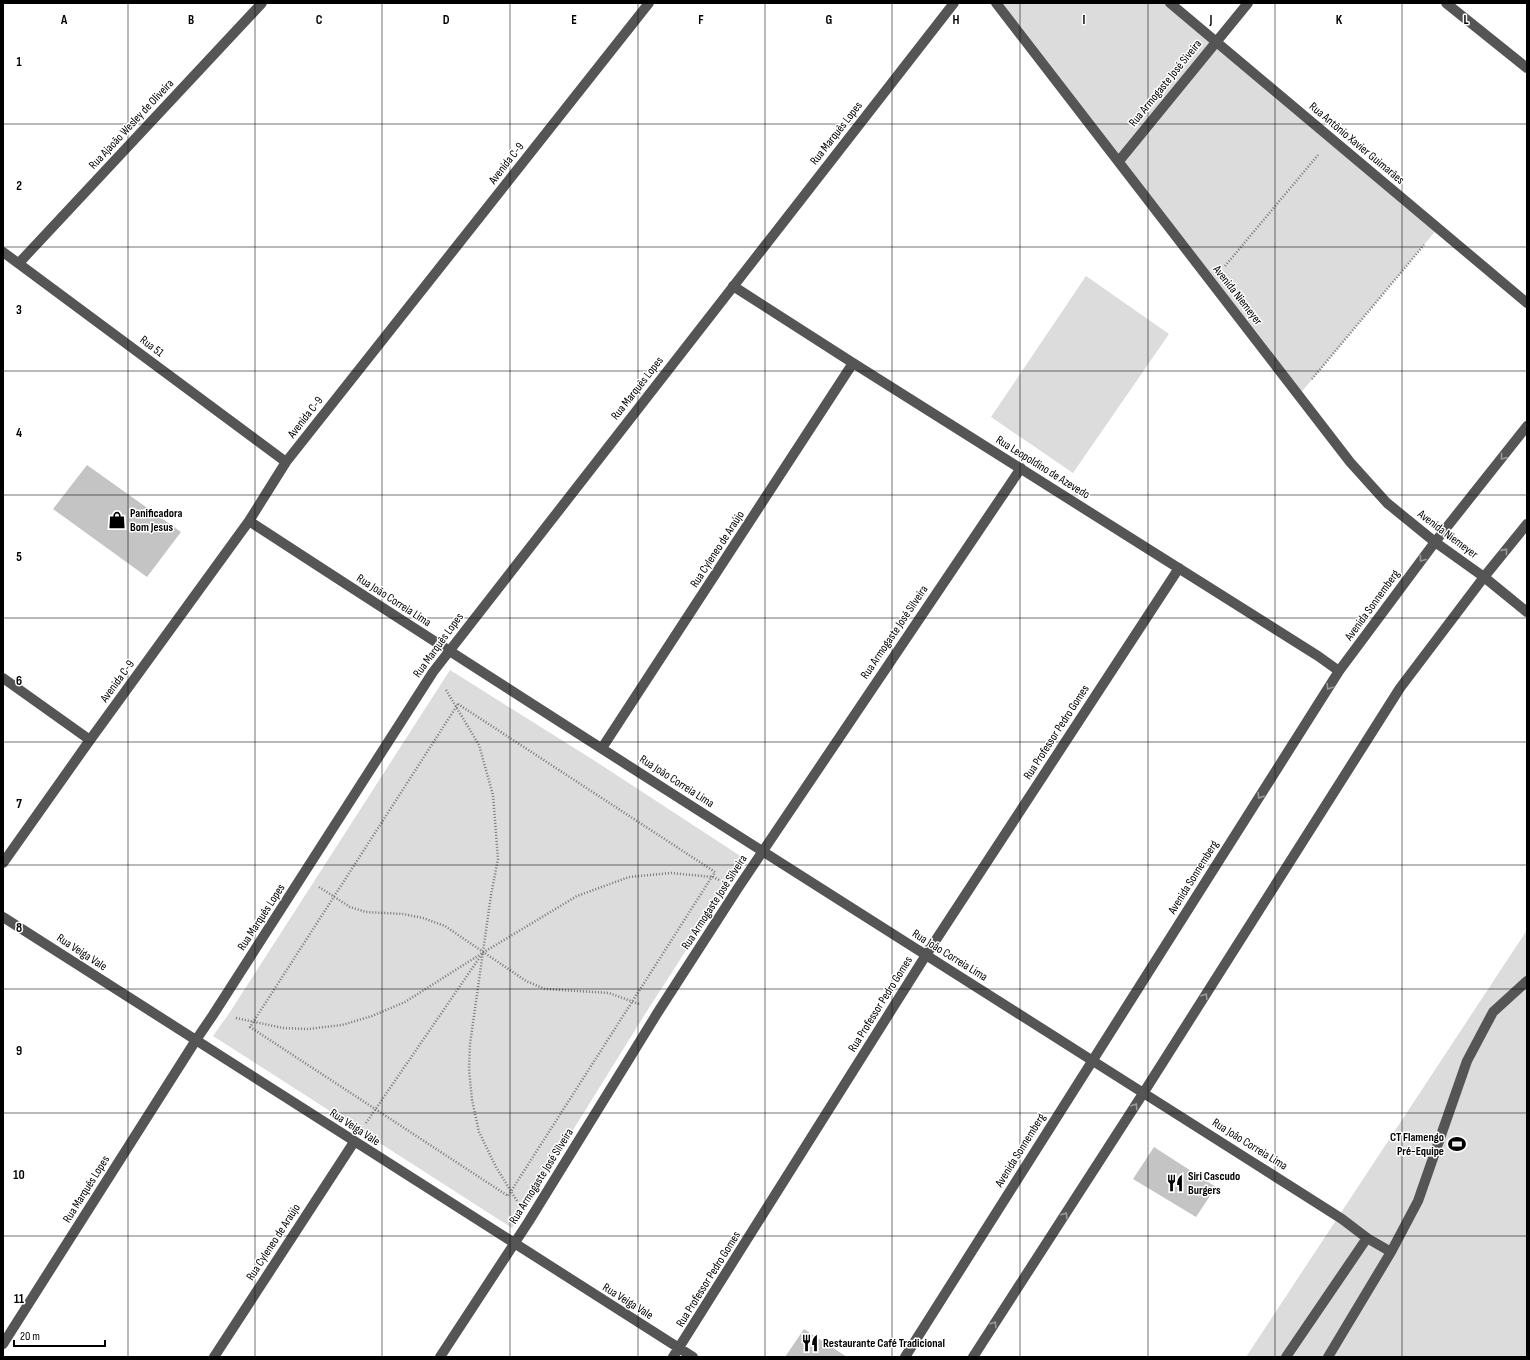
<svg xmlns="http://www.w3.org/2000/svg" width="1530" height="1360" viewBox="0 0 1530 1360" font-family="'Sofia Sans Condensed',sans-serif">
<style>
.green{fill:#dcdcdc}
.building{fill:#c4c4c4}
.lines{fill:none;stroke-linecap:round;stroke-linejoin:round}
.path{stroke:#777;stroke-width:2.5;stroke-dasharray:1 2;stroke-linecap:butt}
.minor{stroke:#555;stroke-width:10}
.oneway{stroke:#999}
.grid{fill:none;stroke:#000;stroke-width:1;stroke-opacity:0.55}
.labels{text-anchor:middle;stroke-width:3;stroke-linejoin:round;paint-order:stroke}
.street-label{font-size:12px;fill:#000;stroke:#fff}
.poi-label{font-size:12px;font-weight:bold;fill:#000;stroke:#fff;text-anchor:start}
.grid-label{font-size:13px;text-anchor:middle;font-weight:bold;fill:#000;stroke:#fff;stroke-width:3;stroke-linejoin:round;paint-order:stroke}
</style>
<rect width="100%" height="100%" fill="#fff"/>
<path class="green" d="M 996,3 L 1170,3 L 1438,228 L 1299,395 Z
M 1086,276 L 1169,334 L 1073,473 L 991,417 Z
M 450,670 L 595,761 L 745,859 L 647,1011 L 512,1228 L 213,1036 L 230,1012 Z
M 1527,930 L 1527,1357 L 1246,1357 Z"/>
<path class="building" d="M 87,465 L 181,532 L 147,577 L 53,509 Z
M 1154,1147 L 1216,1187 L 1196,1217 L 1133,1179 Z
M 804,1329 L 847,1357 L 785,1357 Z"/>
<g class="lines">
<path class="path" d="M 1225,266 L 1318,155
M 1312,379 L 1424,245
M 446,690 L 479,745 L 493,795 L 498,859 L 491,895 L 470,1044 L 469,1069 L 472,1100 L 479,1132 L 496,1167 L 517,1201
M 458,704 L 715,872 L 508,1196 L 250,1027 Z
M 319,887 L 350,907 L 366,912 L 403,914 L 423,918 L 445,926 L 526,981 L 545,989 L 609,993 L 639,1004
M 236,1018 L 283,1028 L 308,1029 L 342,1025 L 372,1016 L 405,1002 L 484,952 L 577,896 L 629,877 L 671,873 L 713,877 L 719,880
M 366,1123 L 482,954"/>
<path class="minor" d="M 996,3 L 1350,462 L 1387,503 L 1435,542 L 1484,577 L 1527,612
M 1170,3 L 1527,303
M 1446,3 L 1527,68
M 1119,161 L 1248,3
M 3,252 L 286,462
M 19,263 L 262,3
M 733,286 L 853,363 L 1318,656 L 1339,671
M 249,521 C 611,757 977,987 1342,1219 L 1367,1238 L 1391,1252
M 3,678 L 90,740
M 602,748 L 853,363
M 3,863 L 90,740 L 249,521 L 286,462 L 649,3
M 3,917 L 693,1357
M 3,1344 L 196,1040 L 213,1015 L 433,672 L 954,3
M 214,1357 L 354,1142
M 440,1357 L 529,1221 L 658,1012 L 738,888 L 1021,468
M 673,1357 L 926,955 L 1179,568
M 905,1357 L 1339,671 L 1435,542 L 1527,426
M 973,1357 L 1144,1092 L 1400,688 L 1484,577 L 1527,524
M 1286,1357 L 1367,1238
M 1328,1357 L 1391,1252 L 1418,1201 L 1467,1061 L 1493,1012 L 1527,981"/>
</g>
<defs><path id="oneway-chevron" d="M-2-3.5L2.5 0L-2 3.5" fill="none" stroke-width="1.6" stroke-linecap="round" stroke-linejoin="round"/></defs>
<g class="oneway">
<use href="#oneway-chevron" transform="translate(1503 457) rotate(129)"/>
<use href="#oneway-chevron" transform="translate(1505 551) rotate(-51)"/>
<use href="#oneway-chevron" transform="translate(1422 559) rotate(126)"/>
<use href="#oneway-chevron" transform="translate(1329 687) rotate(122)"/>
<use href="#oneway-chevron" transform="translate(1260 796) rotate(122)"/>
<use href="#oneway-chevron" transform="translate(1205 996) rotate(-58)"/>
<use href="#oneway-chevron" transform="translate(1135 1106) rotate(-57)"/>
<use href="#oneway-chevron" transform="translate(1065 1215) rotate(-57)"/>
<use href="#oneway-chevron" transform="translate(994 1324) rotate(-57)"/>
</g>
<path class="grid" d="M 128,3 L 128,1357M 255,3 L 255,1357M 382,3 L 382,1357M 510,3 L 510,1357M 638,3 L 638,1357M 765,3 L 765,1357M 892,3 L 892,1357M 1020,3 L 1020,1357M 1148,3 L 1148,1357M 1275,3 L 1275,1357M 1402,3 L 1402,1357M 3,124 L 1527,124M 3,247 L 1527,247M 3,371 L 1527,371M 3,495 L 1527,495M 3,618 L 1527,618M 3,742 L 1527,742M 3,865 L 1527,865M 3,989 L 1527,989M 3,1113 L 1527,1113M 3,1236 L 1527,1236"/>
<defs>
<g id="shop-bare" transform="scale(1.38)"><path d="M-5-2.5h2.3a2.7 3.5 0 0 1 5.4 0H5L5.5 6h-11ZM-1.5-2.5h3a1.5 2.3 0 0 0-3 0Z" fill="#000" stroke="#fff" stroke-width="2.5" paint-order="stroke"/></g>
<g id="stadium-bare" transform="scale(1.38)"><path d="M0-5a6.5 5 0 1 0 0 10a6.5 5 0 1 0 0-10ZM-3.5-1.8h7v3.6h-7Z" fill="#000" stroke="#fff" stroke-width="2.5" paint-order="stroke"/></g>
<g id="restaurant-bare" transform="scale(1.38)"><path d="M-5-6h1v4h1v-4h1v4h1v-4h1v5L-1.5 .5V6h-2V.5L-5-1ZM5-6V6H3V1.5H1.5Q1.5-4 5-6Z" fill="#000" stroke="#fff" stroke-width="2.5" paint-order="stroke"/></g>
</defs>
<g fill-rule="evenodd">
<use href="#shop-bare" x="117" y="520"/>
<use href="#stadium-bare" x="1457" y="1144"/>
<use href="#restaurant-bare" x="1175" y="1183"/>
<use href="#restaurant-bare" x="810" y="1343"/>
</g>
<g class="labels">
<g class="street-label">
<text transform="translate(1165 83) rotate(-51)" y="4">Rua Armogaste José Siveira</text>
<text transform="translate(131 124) rotate(-47)" y="4">Rua Ajaoão Wesley de Oliveira</text>
<text transform="translate(836 133) rotate(-52)" y="4">Rua Marquês Lopes</text>
<text transform="translate(1357 143) rotate(40)" y="4">Rua Antônio Xavier Guimarães</text>
<text transform="translate(506 163) rotate(-52)" y="4">Avenida C-9</text>
<text transform="translate(1238 295) rotate(52)" y="4">Avenida Niemeyer</text>
<text transform="translate(152 346) rotate(37)" y="4">Rua 51</text>
<text transform="translate(637 388) rotate(-52)" y="4">Rua Marquês Lopes</text>
<text transform="translate(305 417) rotate(-52)" y="4">Avenida C-9</text>
<text transform="translate(1043 467) rotate(32)" y="4">Rua Leopoldino de Azevedo</text>
<text transform="translate(1448 534) rotate(37)" y="4">Avenida Niemeyer</text>
<text transform="translate(717 549) rotate(-57)" y="4">Rua Cyleneo de Araújo</text>
<text transform="translate(394 600) rotate(33)" y="4">Rua João Correia Lima</text>
<text transform="translate(1372 605) rotate(-54)" y="4">Avenida Sonnemberg</text>
<text transform="translate(894 632) rotate(-56)" y="4">Rua Armogaste José Silveira</text>
<text transform="translate(438 645) rotate(-54)" y="4">Rua Marquês Lopes</text>
<text transform="translate(117 681) rotate(-54)" y="4">Avenida C-9</text>
<text transform="translate(1056 732) rotate(-57)" y="4">Rua Professor Pedro Gomes</text>
<text transform="translate(677 781) rotate(33)" y="4">Rua João Correia Lima</text>
<text transform="translate(1193 877) rotate(-58)" y="4">Avenida Sonnemberg</text>
<text transform="translate(714 902) rotate(-57)" y="4">Rua Armogaste José Silveira</text>
<text transform="translate(261 917) rotate(-57)" y="4">Rua Marquês Lopes</text>
<text transform="translate(82 952) rotate(33)" y="4">Rua Veiga Vale</text>
<text transform="translate(950 955) rotate(32)" y="4">Rua João Correia Lima</text>
<text transform="translate(880 1004) rotate(-58)" y="4">Rua Professor Pedro Gomes</text>
<text transform="translate(355 1127) rotate(33)" y="4">Rua Veiga Vale</text>
<text transform="translate(1250 1144) rotate(32)" y="4">Rua João Correia Lima</text>
<text transform="translate(1020 1150) rotate(-58)" y="4">Avenida Sonnemberg</text>
<text transform="translate(541 1176) rotate(-58)" y="4">Rua Armogaste José Silveira</text>
<text transform="translate(86 1189) rotate(-58)" y="4">Rua Marquês Lopes</text>
<text transform="translate(273 1242) rotate(-57)" y="4">Rua Cyleneo de Araújo</text>
<text transform="translate(708 1279) rotate(-58)" y="4">Rua Professor Pedro Gomes</text>
<text transform="translate(628 1301) rotate(32)" y="4">Rua Veiga Vale</text>
</g>
<g class="poi-label">
<text x="130" y="517">Panificadora<tspan x="130" dy="14">Bom Jesus</tspan></text>
<text x="1444" y="1141" text-anchor="end">CT Flamengo<tspan x="1444" dy="14">Pré-Equipe</tspan></text>
<text x="1188" y="1180">Siri Cascudo<tspan x="1188" dy="14">Burgers</tspan></text>
<text x="823" y="1347">Restaurante Café Tradicional</text>
</g>
</g>
<g class="grid-label">
<text x="64" y="24">A</text>
<text x="191" y="24">B</text>
<text x="319" y="24">C</text>
<text x="446" y="24">D</text>
<text x="574" y="24">E</text>
<text x="701" y="24">F</text>
<text x="829" y="24">G</text>
<text x="956" y="24">H</text>
<text x="1084" y="24">I</text>
<text x="1211" y="24">J</text>
<text x="1339" y="24">K</text>
<text x="1466" y="24">L</text>
<text x="19" y="66">1</text>
<text x="19" y="190">2</text>
<text x="19" y="314">3</text>
<text x="19" y="437">4</text>
<text x="19" y="561">5</text>
<text x="19" y="685">6</text>
<text x="19" y="808">7</text>
<text x="19" y="932">8</text>
<text x="19" y="1055">9</text>
<text x="19" y="1179">10</text>
<text x="19" y="1303">11</text>
</g>
<rect width="1530" height="1360" fill="none" stroke="#000000" stroke-width="8"/>
<path d="M14 1340v6h91v-6" fill="none" stroke="#000000" stroke-width="2"/>
<text x="20" y="1340" font-size="12" fill="#000000" stroke="#ffffff" stroke-width="3" paint-order="stroke">20 m</text>
</svg>
